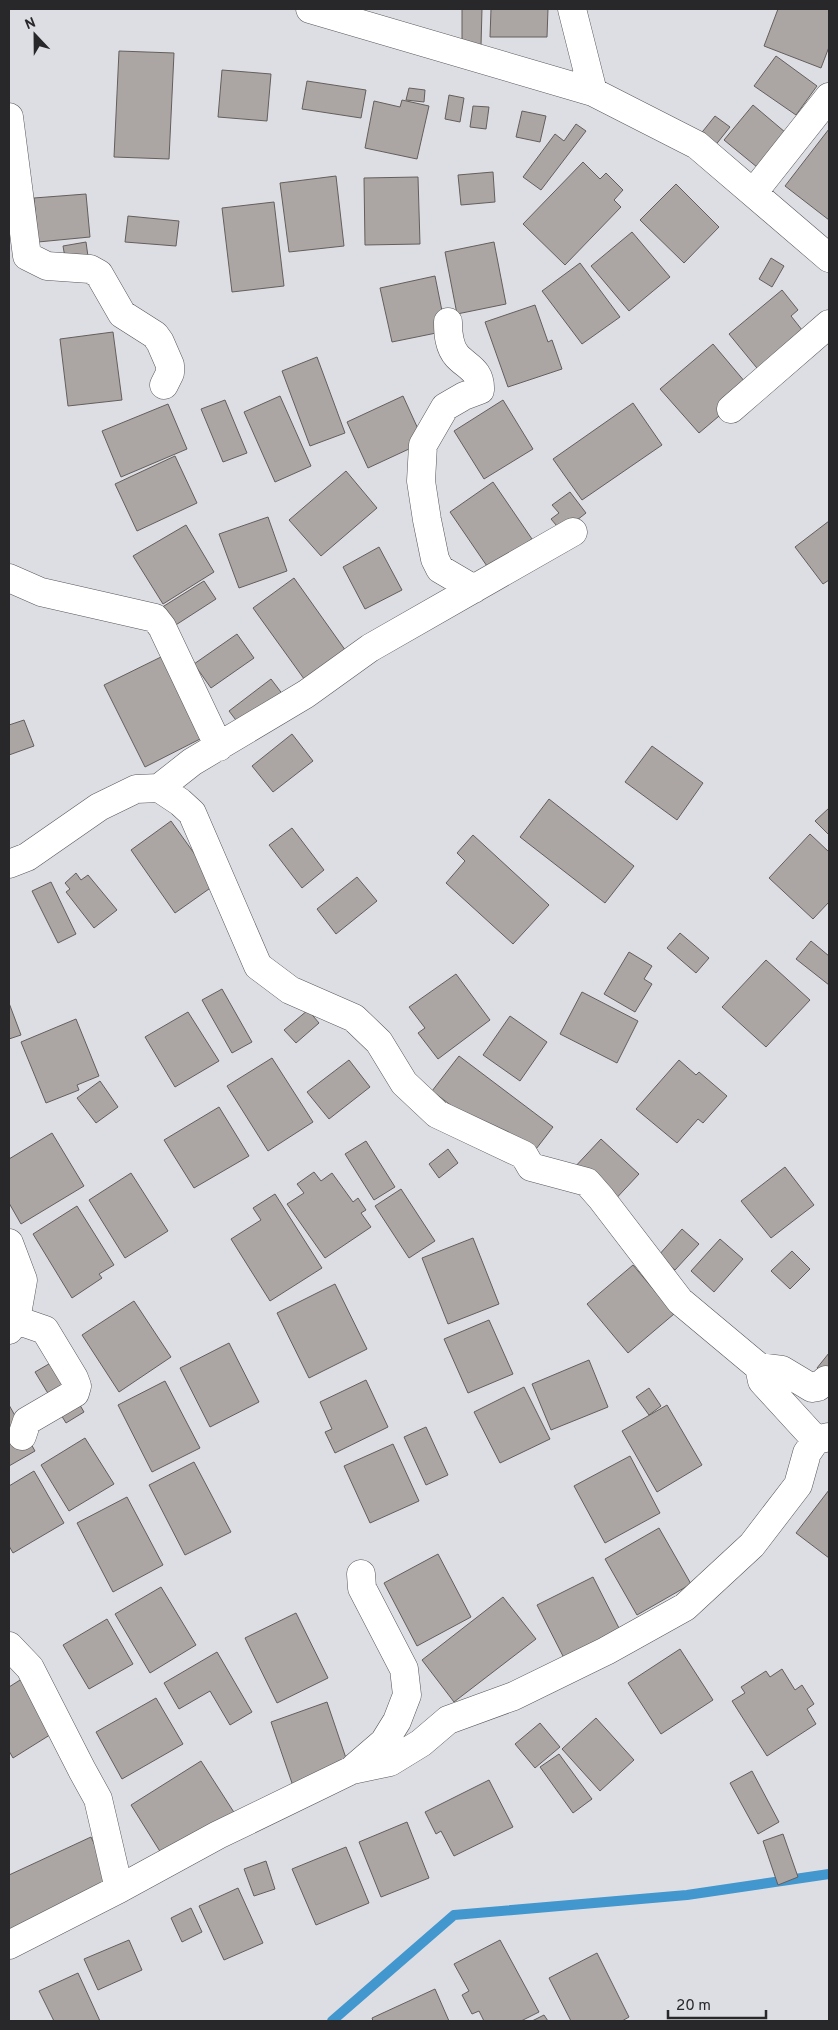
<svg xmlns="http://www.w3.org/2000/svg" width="838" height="2030" viewBox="0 0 838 2030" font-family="Overpass,sans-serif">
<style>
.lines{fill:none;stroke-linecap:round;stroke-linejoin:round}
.stream{stroke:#4297ce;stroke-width:10}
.building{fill:#aba5a3;stroke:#645f5d}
.street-casing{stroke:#57575b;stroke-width:29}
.street{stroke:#fff;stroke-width:28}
</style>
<rect width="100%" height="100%" fill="#dddee3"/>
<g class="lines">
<path class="stream" d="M 332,2021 L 454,1915 L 687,1895 L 829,1874"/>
</g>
<path class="building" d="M 462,9 L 482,9 L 481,46 L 462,46 Z
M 491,9 L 548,9 L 547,37 L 490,37 Z
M 778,9 L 829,9 L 829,47 L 821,68 L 764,46 Z
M 119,51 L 174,53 L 169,159 L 114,157 Z
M 776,56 L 817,86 L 796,115 L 754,86 Z
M 222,70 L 271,74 L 267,121 L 218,117 Z
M 307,81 L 366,90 L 361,118 L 302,109 Z
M 409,88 L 425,90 L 424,102 L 406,100 Z
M 449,95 L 464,98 L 460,122 L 445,119 Z
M 402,100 L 429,106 L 417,159 L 365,148 L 374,101 L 400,107 Z
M 753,105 L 792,138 L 763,172 L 724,140 Z
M 473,106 L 489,107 L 486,129 L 470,127 Z
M 522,111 L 546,116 L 540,142 L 516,137 Z
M 715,116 L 730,127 L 714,147 L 699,136 Z
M 576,124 L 586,131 L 541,190 L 523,177 L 555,134 L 564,141 Z
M 829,129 L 829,220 L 785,186 Z
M 583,162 L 600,179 L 606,173 L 623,190 L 614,200 L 621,207 L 565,265 L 523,224 Z
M 493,172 L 495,202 L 461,205 L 458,175 Z
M 336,176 L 344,246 L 289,252 L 280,183 Z
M 418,177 L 420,244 L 365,245 L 364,178 Z
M 676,184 L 719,227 L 684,263 L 640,220 Z
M 86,194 L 90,237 L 38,242 L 34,198 Z
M 274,202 L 284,286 L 232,292 L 222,208 Z
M 128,216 L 179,221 L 176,246 L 125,242 Z
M 632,232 L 670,277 L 629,311 L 591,266 Z
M 86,242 L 90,271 L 68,275 L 63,246 Z
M 494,242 L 506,304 L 457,314 L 445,252 Z
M 771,258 L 784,266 L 772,287 L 759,279 Z
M 580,263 L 620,317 L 582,344 L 542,291 Z
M 435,276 L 446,331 L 392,342 L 380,288 Z
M 782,290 L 798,310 L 791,316 L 806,335 L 761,373 L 729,334 Z
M 535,305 L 548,342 L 552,340 L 562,369 L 508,387 L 485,322 Z
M 113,332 L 122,400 L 68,406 L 60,339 Z
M 713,344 L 751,389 L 699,433 L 660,389 Z
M 317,357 L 345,433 L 310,446 L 282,371 Z
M 280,396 L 311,466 L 275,482 L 244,412 Z
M 403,396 L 424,442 L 368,468 L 347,422 Z
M 225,400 L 247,453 L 223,462 L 201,409 Z
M 503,400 L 533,449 L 484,479 L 454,431 Z
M 633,403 L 662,445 L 582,500 L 553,459 Z
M 168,404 L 187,449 L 121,477 L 102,431 Z
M 175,456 L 197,503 L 137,531 L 115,484 Z
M 346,471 L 377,508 L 321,556 L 289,520 Z
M 493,482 L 532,539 L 489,569 L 450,512 Z
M 570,492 L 586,513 L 562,532 L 551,519 L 559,513 L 552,505 Z
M 268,517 L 287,571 L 239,588 L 219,534 Z
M 829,521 L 829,580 L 823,584 L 795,547 Z
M 186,525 L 214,572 L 163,604 L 133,556 Z
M 379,547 L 402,590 L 365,609 L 343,567 Z
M 294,578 L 348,654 L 307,683 L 253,608 Z
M 204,581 L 216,599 L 168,630 L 156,611 Z
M 237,634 L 254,658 L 211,688 L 194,664 Z
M 163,656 L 204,737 L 145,767 L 104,685 Z
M 271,679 L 290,704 L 248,736 L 229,711 Z
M 24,720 L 34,746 L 9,755 L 9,725 Z
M 292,734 L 313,761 L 273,792 L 252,766 Z
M 652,746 L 703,783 L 677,820 L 625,782 Z
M 549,799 L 634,866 L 605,903 L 520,837 Z
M 829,808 L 829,835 L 815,821 Z
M 171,821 L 216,884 L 175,913 L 131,850 Z
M 292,828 L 324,870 L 302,888 L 269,845 Z
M 810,834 L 829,852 L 829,902 L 813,919 L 769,878 Z
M 473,835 L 549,905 L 513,944 L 446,883 L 465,861 L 457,853 Z
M 76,873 L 81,880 L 88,875 L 117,910 L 94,928 L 66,892 L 70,889 L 65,883 Z
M 357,877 L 377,901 L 336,934 L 317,909 Z
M 51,882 L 76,934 L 58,943 L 32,891 Z
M 680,933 L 709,958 L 696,973 L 667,948 Z
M 811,941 L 829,956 L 829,985 L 796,959 Z
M 629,952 L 652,966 L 644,979 L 652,984 L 635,1012 L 604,994 Z
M 766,960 L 810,1000 L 766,1047 L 722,1007 Z
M 456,974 L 490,1020 L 438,1059 L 418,1033 L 425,1028 L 409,1007 Z
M 222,989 L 252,1042 L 232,1053 L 202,1000 Z
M 582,992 L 638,1021 L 617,1063 L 560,1034 Z
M 9,1003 L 21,1035 L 9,1039 Z
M 308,1010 L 319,1023 L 296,1043 L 284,1030 Z
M 188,1012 L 219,1061 L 175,1087 L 145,1037 Z
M 510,1016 L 547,1042 L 520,1081 L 483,1055 Z
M 76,1019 L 99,1076 L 77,1085 L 79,1090 L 46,1103 L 21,1042 Z
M 459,1056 L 553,1127 L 526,1162 L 432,1091 Z
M 272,1058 L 313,1122 L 268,1151 L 227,1086 Z
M 349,1060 L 370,1087 L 329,1119 L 307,1092 Z
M 679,1060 L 696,1075 L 699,1072 L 727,1096 L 703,1123 L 698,1119 L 677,1143 L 636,1109 Z
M 100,1081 L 118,1107 L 96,1123 L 77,1098 Z
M 219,1107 L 249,1156 L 194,1188 L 164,1140 Z
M 52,1133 L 84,1186 L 21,1224 L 9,1203 L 9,1159 Z
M 601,1139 L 639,1174 L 610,1205 L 572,1170 Z
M 366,1141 L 395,1187 L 374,1200 L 345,1154 Z
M 448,1149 L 458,1163 L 439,1178 L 429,1164 Z
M 785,1167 L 814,1205 L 771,1238 L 741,1201 Z
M 314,1172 L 321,1181 L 332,1173 L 353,1202 L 358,1198 L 366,1210 L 361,1213 L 371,1227 L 325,1258 L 287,1204 L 304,1193 L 297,1184 Z
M 131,1173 L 168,1231 L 125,1258 L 89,1200 Z
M 401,1189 L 435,1241 L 409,1258 L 375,1206 Z
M 275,1194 L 322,1268 L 270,1301 L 231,1239 L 261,1220 L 253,1208 Z
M 77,1206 L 114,1265 L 99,1274 L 102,1278 L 72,1298 L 33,1234 Z
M 682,1229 L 699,1244 L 675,1270 L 658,1256 Z
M 473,1238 L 499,1304 L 448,1324 L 422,1258 Z
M 720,1239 L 743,1259 L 714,1292 L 691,1271 Z
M 792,1251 L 810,1269 L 790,1289 L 771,1271 Z
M 633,1265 L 674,1314 L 628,1353 L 587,1304 Z
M 335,1284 L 367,1349 L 309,1378 L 277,1313 Z
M 134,1301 L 171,1357 L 119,1392 L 82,1335 Z
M 489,1320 L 513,1374 L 468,1393 L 444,1339 Z
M 229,1343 L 259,1402 L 210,1427 L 180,1368 Z
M 829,1353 L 829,1378 L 817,1368 Z
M 589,1360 L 608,1407 L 551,1430 L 532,1384 Z
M 54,1361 L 84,1412 L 66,1423 L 35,1372 Z
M 366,1380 L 388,1427 L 335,1453 L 325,1432 L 332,1429 L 320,1402 Z
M 165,1381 L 200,1448 L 152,1472 L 118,1405 Z
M 524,1387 L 550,1439 L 500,1463 L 474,1412 Z
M 649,1388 L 661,1406 L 649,1415 L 636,1397 Z
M 9,1405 L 35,1451 L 9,1466 Z
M 667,1405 L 702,1465 L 657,1492 L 622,1431 Z
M 426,1427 L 448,1475 L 426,1485 L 404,1437 Z
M 85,1438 L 114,1484 L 69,1511 L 41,1465 Z
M 393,1444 L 419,1501 L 370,1523 L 344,1466 Z
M 630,1456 L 660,1513 L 605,1543 L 574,1486 Z
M 194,1462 L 231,1532 L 185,1555 L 149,1485 Z
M 34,1471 L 64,1523 L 13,1553 L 9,1546 L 9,1486 Z
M 829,1490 L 829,1558 L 796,1533 Z
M 127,1497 L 163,1565 L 113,1592 L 77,1523 Z
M 659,1528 L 691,1584 L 637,1615 L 605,1559 Z
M 438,1554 L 471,1617 L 417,1646 L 384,1583 Z
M 593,1577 L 622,1634 L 566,1662 L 537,1605 Z
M 161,1587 L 196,1645 L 150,1673 L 115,1614 Z
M 503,1597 L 536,1639 L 454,1702 L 422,1660 Z
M 296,1613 L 328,1678 L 277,1703 L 245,1638 Z
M 107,1619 L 133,1664 L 89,1689 L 63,1645 Z
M 680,1649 L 713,1700 L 661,1734 L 628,1683 Z
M 217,1652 L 252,1712 L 230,1725 L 210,1691 L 179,1709 L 164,1683 Z
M 782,1669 L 795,1690 L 802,1685 L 814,1704 L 807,1709 L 816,1724 L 767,1756 L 732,1701 L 745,1693 L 741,1687 L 766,1671 L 770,1677 Z
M 28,1675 L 61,1728 L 13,1758 L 9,1751 L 9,1687 Z
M 156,1698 L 183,1744 L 122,1779 L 96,1732 Z
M 327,1702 L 349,1767 L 293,1786 L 271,1722 Z
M 596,1718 L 634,1760 L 600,1791 L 562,1749 Z
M 540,1723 L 560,1747 L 535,1768 L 515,1744 Z
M 559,1754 L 592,1799 L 573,1813 L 540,1767 Z
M 201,1761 L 237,1817 L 166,1861 L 131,1805 Z
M 752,1771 L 779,1822 L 758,1834 L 730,1783 Z
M 489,1780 L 513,1827 L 454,1856 L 441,1831 L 436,1834 L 425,1812 Z
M 407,1822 L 429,1878 L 381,1897 L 359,1842 Z
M 783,1834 L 798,1877 L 778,1885 L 763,1841 Z
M 91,1837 L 117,1893 L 9,1935 L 9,1875 Z
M 346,1847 L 369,1903 L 316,1925 L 292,1869 Z
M 266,1861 L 275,1889 L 254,1896 L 244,1869 Z
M 238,1888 L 263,1943 L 224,1960 L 199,1906 Z
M 191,1908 L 202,1932 L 182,1942 L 171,1918 Z
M 129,1940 L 142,1970 L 98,1990 L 84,1959 Z
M 500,1940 L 539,2012 L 521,2021 L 484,2021 L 479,2011 L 472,2014 L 462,1995 L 469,1991 L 454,1964 Z
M 597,1953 L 629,2017 L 622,2021 L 571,2021 L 549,1978 Z
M 78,1973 L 100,2021 L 54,2021 L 39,1991 Z
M 435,1989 L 449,2021 L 373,2021 L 372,2018 Z
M 544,2015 L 548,2021 L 532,2021 Z"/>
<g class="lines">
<g class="street-casing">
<path id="street" d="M 310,9 L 593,92 L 697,145 L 829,258
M 572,9 L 593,92
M 9,117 L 27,256 L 47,266 L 90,269 L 99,274 L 122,314 L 155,335 L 160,342 L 170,365 L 170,373 L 164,385
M 753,193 L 829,97
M 448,322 C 448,334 449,347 457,356 C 467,367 481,370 480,390 L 464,396 L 445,407 L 423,445 L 421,481 L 427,520 L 435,559 L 440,569 L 474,589
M 731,409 L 829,324
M 9,578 L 41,592 L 155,618 L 162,627 L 219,747
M 159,788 L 180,802 L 192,813 L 258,966 L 290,990 L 354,1018 L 379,1042 L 404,1083 L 437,1114 L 524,1155 L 531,1167 L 587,1182 L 601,1198 L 680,1301 L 759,1367 L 762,1381 L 816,1440
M 9,864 L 27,857 L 99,807 L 136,789 L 159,788 L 192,762 L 306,694 L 370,648 L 573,532
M 9,1243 L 23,1280 L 16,1320 L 9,1330
M 16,1320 L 45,1330 L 74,1378 L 77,1386 L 75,1393 L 27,1421 L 22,1436
M 759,1367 L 782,1370 L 812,1388 L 818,1387 L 826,1380 L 829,1381
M 9,1646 L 30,1668 L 82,1770 L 98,1799 L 119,1889
M 355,1767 L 384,1742 L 397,1721 L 407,1695 L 404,1669 L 362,1588 L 361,1574
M 9,1945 L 119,1889 L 218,1835 L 352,1770 L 390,1762 L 421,1743 L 448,1720 L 514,1696 L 606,1651 L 685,1607 L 752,1545 L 798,1485 L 807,1453 L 816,1440 L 829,1437"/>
</g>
<use href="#street" class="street"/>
</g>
<rect width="838" height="2030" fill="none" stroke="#28282a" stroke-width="20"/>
<g transform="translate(35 35) rotate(338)" stroke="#dddee3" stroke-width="4" paint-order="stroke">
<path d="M0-4L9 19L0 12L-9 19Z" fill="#28282a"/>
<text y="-8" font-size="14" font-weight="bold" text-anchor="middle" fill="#28282a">N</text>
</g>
<path d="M668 2010v8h98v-8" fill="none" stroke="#28282a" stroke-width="2.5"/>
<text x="676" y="2010" font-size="15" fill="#28282a" stroke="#dddee3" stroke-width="4" paint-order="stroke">20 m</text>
</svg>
